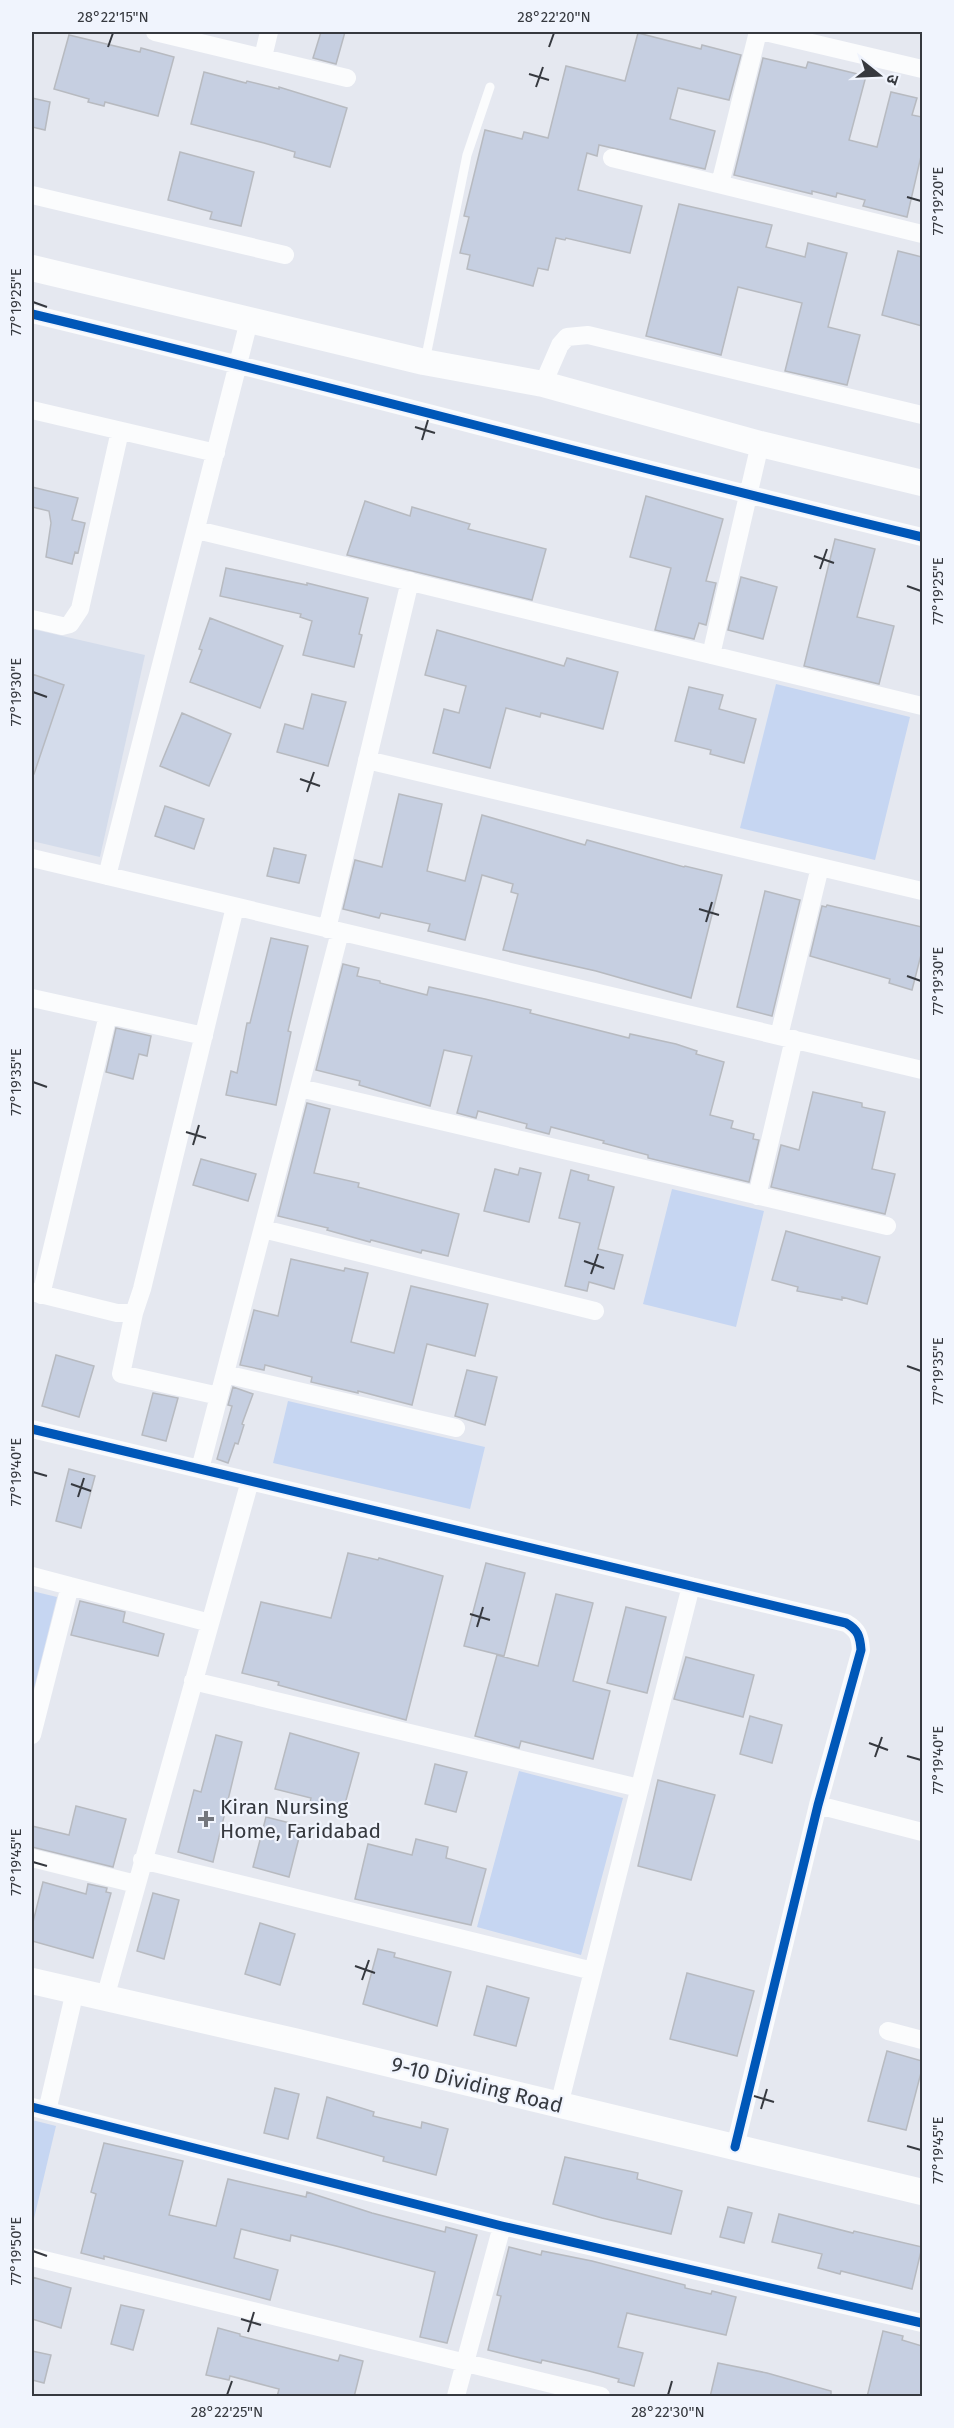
<svg xmlns="http://www.w3.org/2000/svg" width="954" height="2428" viewBox="0 0 954 2428" font-family="'Fira Sans','Noto Sans Devanagari',sans-serif">
<style>
.built{fill:#d4dceb}
.green{fill:#c6d6f2}
.building{fill:#c6cfe1;stroke:#b7bac0;stroke-width:1.5}
.lines{fill:none;stroke-linecap:round;stroke-linejoin:round}
.lane{stroke:#fbfcfd;stroke-width:9}
.street{stroke:#fbfcfd;stroke-width:18}
.secondary{stroke:#fbfcfd;stroke-width:26}
.cycleway-casing{stroke:#f0f4fd;stroke-width:13}
.cycleway{stroke:#0057b8;stroke-width:9}
.ticks{fill:none;stroke:#36393f;stroke-width:2}
.poi-dot{fill:#73767d;stroke:#f0f4fd;stroke-width:2}
.labels{text-anchor:middle;stroke-width:4.5;stroke-linejoin:round;paint-order:stroke}
.poi-label{font-size:21px;fill:#36393f;stroke:#f0f4fd;text-anchor:start}
.street-label{font-size:21px;fill:#36393f;stroke:#f0f4fd}
.neatline{fill:none;stroke:#36393f;stroke-width:2}
.ticks-label{font-size:15px;text-anchor:middle;fill:#36393f}
</style>
<rect width="100%" height="100%" fill="#e5e8f0"/>
<path class="built" d="M 32,629 L 145,655 L 100,857 L 32,841 Z"/>
<path class="green" d="M 776,684 L 910,717 L 875,860 L 740,828 Z
M 672,1189 L 764,1211 L 736,1327 L 643,1304 Z
M 288,1401 L 485,1447 L 470,1509 L 273,1463 Z
M 32,1591 L 57,1597 L 32,1696 Z
M 519,1771 L 623,1798 L 581,1955 L 477,1927 Z
M 32,2120 L 56,2126 L 32,2227 Z"/>
<path class="building" d="M 321,32 L 345,32 L 336,64 L 313,58 Z
M 638,33 L 701,49 L 702,45 L 741,55 L 729,100 L 678,88 L 670,119 L 715,131 L 705,169 L 599,145 L 597,156 L 587,153 L 578,190 L 642,206 L 630,253 L 566,238 L 565,240 L 556,238 L 548,270 L 538,268 L 533,286 L 467,269 L 470,255 L 460,253 L 469,217 L 464,216 L 485,130 L 522,139 L 524,132 L 548,138 L 566,66 L 625,81 Z
M 69,35 L 140,52 L 141,48 L 174,57 L 158,116 L 105,102 L 104,106 L 88,102 L 89,99 L 54,89 Z
M 763,58 L 806,68 L 808,62 L 866,76 L 849,140 L 877,147 L 891,92 L 917,98 L 912,115 L 922,117 L 922,152 L 907,217 L 863,206 L 865,200 L 837,193 L 836,197 L 812,191 L 812,194 L 734,175 Z
M 204,72 L 246,83 L 247,81 L 279,89 L 279,87 L 347,108 L 330,167 L 294,157 L 295,152 L 264,143 L 191,124 Z
M 32,98 L 50,102 L 45,130 L 32,127 Z
M 180,152 L 254,172 L 241,226 L 210,219 L 212,212 L 168,200 Z
M 679,204 L 772,225 L 766,247 L 805,257 L 808,243 L 847,253 L 828,327 L 860,335 L 847,385 L 785,371 L 802,303 L 738,287 L 721,355 L 646,336 Z
M 898,251 L 922,257 L 922,326 L 882,315 Z
M 32,487 L 78,498 L 72,520 L 85,523 L 78,553 L 75,552 L 72,564 L 46,557 L 51,523 L 49,511 L 32,507 Z
M 646,496 L 723,519 L 706,581 L 716,583 L 706,625 L 699,623 L 694,639 L 655,630 L 671,568 L 630,557 Z
M 365,501 L 410,516 L 412,507 L 470,524 L 468,529 L 546,549 L 532,600 L 347,555 Z
M 835,539 L 875,549 L 857,617 L 894,626 L 879,684 L 804,666 Z
M 226,568 L 307,585 L 307,583 L 368,598 L 359,634 L 362,635 L 354,667 L 303,655 L 312,621 L 300,617 L 301,614 L 220,596 Z
M 741,577 L 777,587 L 763,639 L 728,630 Z
M 210,618 L 283,646 L 260,708 L 190,682 L 202,650 L 199,649 Z
M 437,630 L 564,666 L 567,658 L 618,672 L 603,729 L 541,713 L 540,717 L 506,708 L 490,768 L 433,753 L 444,709 L 459,713 L 466,686 L 425,675 Z
M 32,674 L 64,685 L 34,774 L 32,774 Z
M 689,687 L 723,695 L 719,709 L 756,719 L 744,763 L 710,754 L 711,750 L 675,741 Z
M 312,694 L 346,702 L 328,766 L 277,752 L 285,724 L 303,729 Z
M 182,713 L 231,734 L 209,786 L 160,766 Z
M 399,794 L 442,804 L 427,871 L 465,881 L 482,815 L 585,845 L 587,840 L 684,867 L 685,866 L 722,875 L 691,998 L 596,971 L 503,950 L 518,894 L 511,892 L 513,884 L 482,875 L 465,940 L 428,931 L 430,924 L 381,913 L 379,918 L 343,909 L 355,860 L 382,867 Z
M 165,806 L 204,819 L 194,849 L 155,836 Z
M 274,848 L 306,855 L 299,883 L 267,876 Z
M 765,891 L 800,900 L 772,1016 L 737,1007 Z
M 827,905 L 922,927 L 922,951 L 912,990 L 889,983 L 890,979 L 810,956 L 822,906 L 826,907 Z
M 271,938 L 308,946 L 288,1031 L 291,1032 L 276,1105 L 226,1095 L 231,1071 L 237,1073 L 247,1023 L 250,1023 Z
M 343,964 L 359,968 L 357,976 L 380,981 L 380,983 L 427,995 L 429,987 L 485,999 L 531,1010 L 530,1013 L 629,1038 L 630,1034 L 676,1044 L 697,1051 L 696,1054 L 724,1062 L 710,1115 L 733,1121 L 731,1128 L 754,1134 L 753,1139 L 759,1140 L 749,1182 L 648,1158 L 648,1155 L 603,1143 L 604,1141 L 551,1127 L 549,1134 L 526,1128 L 527,1124 L 478,1111 L 476,1118 L 457,1113 L 472,1056 L 444,1050 L 430,1106 L 359,1085 L 360,1081 L 316,1070 Z
M 116,1028 L 151,1036 L 147,1056 L 139,1054 L 133,1079 L 106,1072 Z
M 813,1092 L 862,1103 L 862,1107 L 885,1112 L 872,1169 L 895,1174 L 885,1214 L 771,1187 L 781,1145 L 799,1150 Z
M 307,1103 L 330,1109 L 314,1173 L 359,1183 L 358,1187 L 459,1214 L 448,1256 L 422,1250 L 421,1253 L 371,1240 L 370,1242 L 327,1230 L 328,1228 L 278,1216 Z
M 201,1159 L 256,1174 L 248,1201 L 193,1185 Z
M 520,1168 L 541,1173 L 529,1222 L 484,1211 L 495,1169 L 518,1175 Z
M 571,1170 L 589,1175 L 588,1180 L 614,1187 L 598,1249 L 623,1255 L 614,1289 L 589,1282 L 587,1291 L 565,1286 L 580,1223 L 559,1218 Z
M 786,1231 L 880,1257 L 867,1304 L 842,1297 L 842,1300 L 797,1291 L 798,1287 L 772,1280 Z
M 291,1259 L 344,1271 L 345,1268 L 368,1273 L 351,1342 L 394,1353 L 411,1286 L 488,1304 L 475,1356 L 427,1344 L 412,1405 L 358,1391 L 358,1393 L 311,1382 L 312,1377 L 265,1365 L 264,1370 L 240,1365 L 254,1310 L 278,1316 Z
M 56,1355 L 94,1366 L 79,1417 L 42,1406 Z
M 467,1370 L 497,1377 L 485,1425 L 455,1416 Z
M 233,1387 L 253,1394 L 242,1424 L 244,1425 L 238,1444 L 235,1443 L 228,1463 L 217,1459 L 232,1406 L 228,1405 Z
M 153,1393 L 178,1398 L 166,1441 L 142,1435 Z
M 69,1469 L 95,1476 L 81,1528 L 56,1521 Z
M 348,1553 L 378,1560 L 379,1558 L 443,1576 L 406,1720 L 278,1685 L 279,1682 L 242,1673 L 261,1602 L 331,1618 Z
M 486,1563 L 525,1573 L 504,1656 L 464,1646 Z
M 556,1594 L 593,1603 L 573,1681 L 610,1691 L 593,1759 L 521,1741 L 519,1748 L 475,1736 L 497,1655 L 538,1666 Z
M 80,1601 L 125,1612 L 123,1622 L 164,1634 L 158,1656 L 71,1635 Z
M 626,1607 L 666,1617 L 647,1693 L 607,1683 Z
M 686,1657 L 754,1675 L 743,1717 L 674,1699 Z
M 750,1716 L 782,1725 L 772,1763 L 740,1754 Z
M 290,1733 L 359,1753 L 343,1811 L 310,1802 L 311,1798 L 275,1789 Z
M 216,1735 L 242,1742 L 213,1862 L 178,1852 L 194,1790 L 201,1792 Z
M 435,1764 L 467,1772 L 456,1812 L 425,1804 Z
M 658,1780 L 715,1795 L 691,1880 L 638,1866 Z
M 76,1806 L 126,1819 L 113,1867 L 32,1847 L 32,1826 L 69,1835 Z
M 266,1817 L 302,1826 L 289,1877 L 253,1867 Z
M 416,1839 L 448,1847 L 446,1858 L 486,1869 L 471,1925 L 355,1899 L 368,1844 L 412,1855 Z
M 43,1882 L 86,1894 L 88,1884 L 107,1888 L 106,1892 L 111,1893 L 93,1958 L 32,1941 L 32,1926 Z
M 153,1893 L 179,1900 L 164,1959 L 137,1951 Z
M 260,1923 L 295,1934 L 280,1985 L 245,1974 Z
M 378,1949 L 395,1953 L 394,1957 L 451,1972 L 437,2026 L 363,2004 Z
M 687,1973 L 754,1991 L 737,2056 L 670,2039 Z
M 487,1986 L 529,1998 L 516,2046 L 474,2035 Z
M 887,2051 L 922,2061 L 922,2069 L 906,2130 L 868,2121 Z
M 275,2088 L 299,2094 L 288,2139 L 264,2133 Z
M 327,2097 L 374,2112 L 373,2116 L 421,2128 L 422,2122 L 448,2129 L 436,2175 L 383,2161 L 384,2157 L 317,2138 Z
M 104,2143 L 183,2161 L 169,2215 L 216,2226 L 228,2179 L 306,2197 L 307,2192 L 372,2213 L 445,2232 L 446,2227 L 477,2235 L 447,2343 L 420,2337 L 435,2272 L 336,2246 L 291,2235 L 290,2241 L 241,2229 L 234,2258 L 278,2270 L 270,2300 L 104,2256 L 104,2259 L 81,2253 L 96,2194 L 91,2192 Z
M 565,2157 L 638,2173 L 637,2179 L 682,2191 L 671,2234 L 602,2218 L 553,2204 Z
M 728,2207 L 752,2213 L 744,2243 L 720,2237 Z
M 779,2214 L 853,2233 L 854,2231 L 922,2247 L 912,2289 L 841,2271 L 840,2274 L 818,2268 L 822,2254 L 772,2242 Z
M 509,2247 L 541,2255 L 542,2251 L 592,2261 L 685,2285 L 685,2288 L 711,2294 L 712,2291 L 736,2297 L 726,2335 L 627,2313 L 618,2347 L 643,2353 L 634,2386 L 618,2382 L 619,2379 L 589,2371 L 542,2360 L 541,2363 L 488,2350 L 501,2296 L 497,2295 Z
M 32,2277 L 71,2288 L 61,2328 L 32,2319 Z
M 121,2305 L 144,2310 L 133,2350 L 111,2344 Z
M 218,2328 L 240,2334 L 240,2336 L 338,2361 L 340,2355 L 363,2361 L 354,2397 L 277,2397 L 279,2389 L 230,2376 L 229,2380 L 206,2375 Z
M 883,2331 L 903,2336 L 902,2340 L 922,2346 L 922,2397 L 867,2397 Z
M 32,2351 L 51,2355 L 44,2383 L 32,2380 Z
M 718,2363 L 767,2373 L 831,2391 L 831,2397 L 710,2397 Z"/>
<g class="lines">
<path class="lane" d="M 425,361 L 467,155 L 490,87"/>
<path class="street" d="M 155,32 L 347,78
M 765,32 L 922,69
M 263,57 L 269,32
M 612,158 L 922,234
M 720,184 L 758,32
M 32,195 L 285,255
M 32,314 C 329,385 625,466 922,537
M 543,384 L 560,345 L 567,337 L 588,335 L 922,415
M 32,410 L 216,453
M 197,530 L 922,706
M 32,619 L 62,626 L 70,624 L 80,609 L 120,431
M 711,655 L 760,444
M 367,760 L 922,891
M 32,858 L 922,1070
M 107,876 L 249,321
M 327,929 L 410,581
M 32,998 L 204,1036
M 779,1036 L 820,867
M 300,1088 L 887,1226
M 757,1196 L 794,1039
M 263,1229 L 595,1311
M 32,1292 L 117,1313 L 134,1313 L 142,1289 L 235,907
M 41,1295 L 108,1015
M 134,1313 L 121,1374 L 219,1396
M 225,1374 L 456,1428
M 32,1429 L 846,1623 C 858,1630 860,1636 861,1650 L 818,1805 L 735,2147
M 200,1469 L 340,932
M 32,1576 L 210,1623
M 193,1681 L 639,1788
M 32,1735 L 70,1586
M 818,1805 L 922,1832
M 32,1858 L 136,1884
M 142,1860 L 593,1971
M 105,1998 L 250,1481
M 888,2031 L 922,2040
M 559,2105 L 691,1586
M 32,2107 L 502,2226 L 922,2323
M 47,2111 L 75,1991
M 32,2257 L 601,2396
M 456,2396 L 502,2226"/>
<path class="secondary" d="M 32,268 L 424,362 L 543,384 L 760,444 L 922,483
M 32,1981 L 298,2042 L 922,2192"/>
<g class="cycleway-casing">
<path id="cycleway" d="M 32,314 C 329,385 625,466 922,537
M 32,1429 L 846,1623 C 858,1630 860,1636 861,1650 L 818,1805 L 735,2147
M 32,2107 L 502,2226 L 922,2323"/>
</g>
<use href="#cycleway" class="cycleway"/>
</g>
<path class="ticks" d="M 108,47 L 113,33M 549,47 L 554,33M 529,74 L 549,80M 536,87 L 543,67M 907,197 L 921,201M 33,302 L 47,307M 415,427 L 435,433M 422,440 L 428,420M 814,556 L 834,563M 820,569 L 827,549M 907,586 L 921,591M 33,692 L 47,697M 300,779 L 320,786M 307,792 L 314,772M 699,909 L 719,915M 706,922 L 712,902M 907,976 L 921,981M 33,1082 L 47,1087M 186,1132 L 206,1138M 193,1145 L 199,1125M 584,1261 L 604,1268M 591,1274 L 598,1254M 907,1366 L 921,1371M 33,1472 L 47,1476M 71,1484 L 91,1491M 78,1497 L 84,1478M 470,1614 L 490,1620M 477,1627 L 483,1607M 869,1743 L 888,1750M 907,1756 L 921,1760M 875,1757 L 882,1737M 33,1862 L 47,1866M 355,1966 L 375,1973M 362,1980 L 369,1960M 754,2096 L 774,2102M 761,2109 L 767,2089M 907,2146 L 921,2150M 33,2251 L 47,2256M 241,2319 L 261,2325M 248,2332 L 254,2312M 227,2395 L 232,2381M 668,2395 L 672,2381"/>
<path class="poi-dot" d="M203 1810h6v6h6v6h-6v6h-6v-6h-6v-6h6z"/>
<g class="labels">
<g class="poi-label">
<text x="220" y="1814">Kiran Nursing<tspan x="220" dy="24">Home, Faridabad</tspan></text>
</g>
<g class="street-label">
<text transform="translate(477 2085) rotate(14)" y="7">9-10 Dividing Road</text>
</g>
</g>
<rect width="954" height="2428" fill="none" stroke="#f0f4fd" stroke-width="66"/>
<g transform="translate(879 75) rotate(108)" stroke="#f0f4fd" stroke-width="4.5" paint-order="stroke">
<path d="M0-4.5L10 22L0 15L-10 22Z" fill="#36393f"/>
<text y="-9" font-size="16" font-weight="bold" text-anchor="middle" fill="#36393f">उ</text>
</g>
<rect x="33" y="33" width="888" height="2362" class="neatline"/>
<g class="ticks-label">
<text x="113" y="22">28°22'15"N</text>
<text x="554" y="22">28°22'20"N</text>
<text transform="translate(938 201) rotate(-90)" y="5">77°19'20"E</text>
<text transform="translate(16 302) rotate(-90)" y="5">77°19'25"E</text>
<text transform="translate(938 591) rotate(-90)" y="5">77°19'25"E</text>
<text transform="translate(16 692) rotate(-90)" y="5">77°19'30"E</text>
<text transform="translate(938 981) rotate(-90)" y="5">77°19'30"E</text>
<text transform="translate(16 1082) rotate(-90)" y="5">77°19'35"E</text>
<text transform="translate(938 1371) rotate(-90)" y="5">77°19'35"E</text>
<text transform="translate(16 1472) rotate(-90)" y="5">77°19'40"E</text>
<text transform="translate(938 1760) rotate(-90)" y="5">77°19'40"E</text>
<text transform="translate(16 1862) rotate(-90)" y="5">77°19'45"E</text>
<text transform="translate(938 2150) rotate(-90)" y="5">77°19'45"E</text>
<text transform="translate(16 2251) rotate(-90)" y="5">77°19'50"E</text>
<text x="227" y="2417">28°22'25"N</text>
<text x="668" y="2417">28°22'30"N</text>
</g>
</svg>
